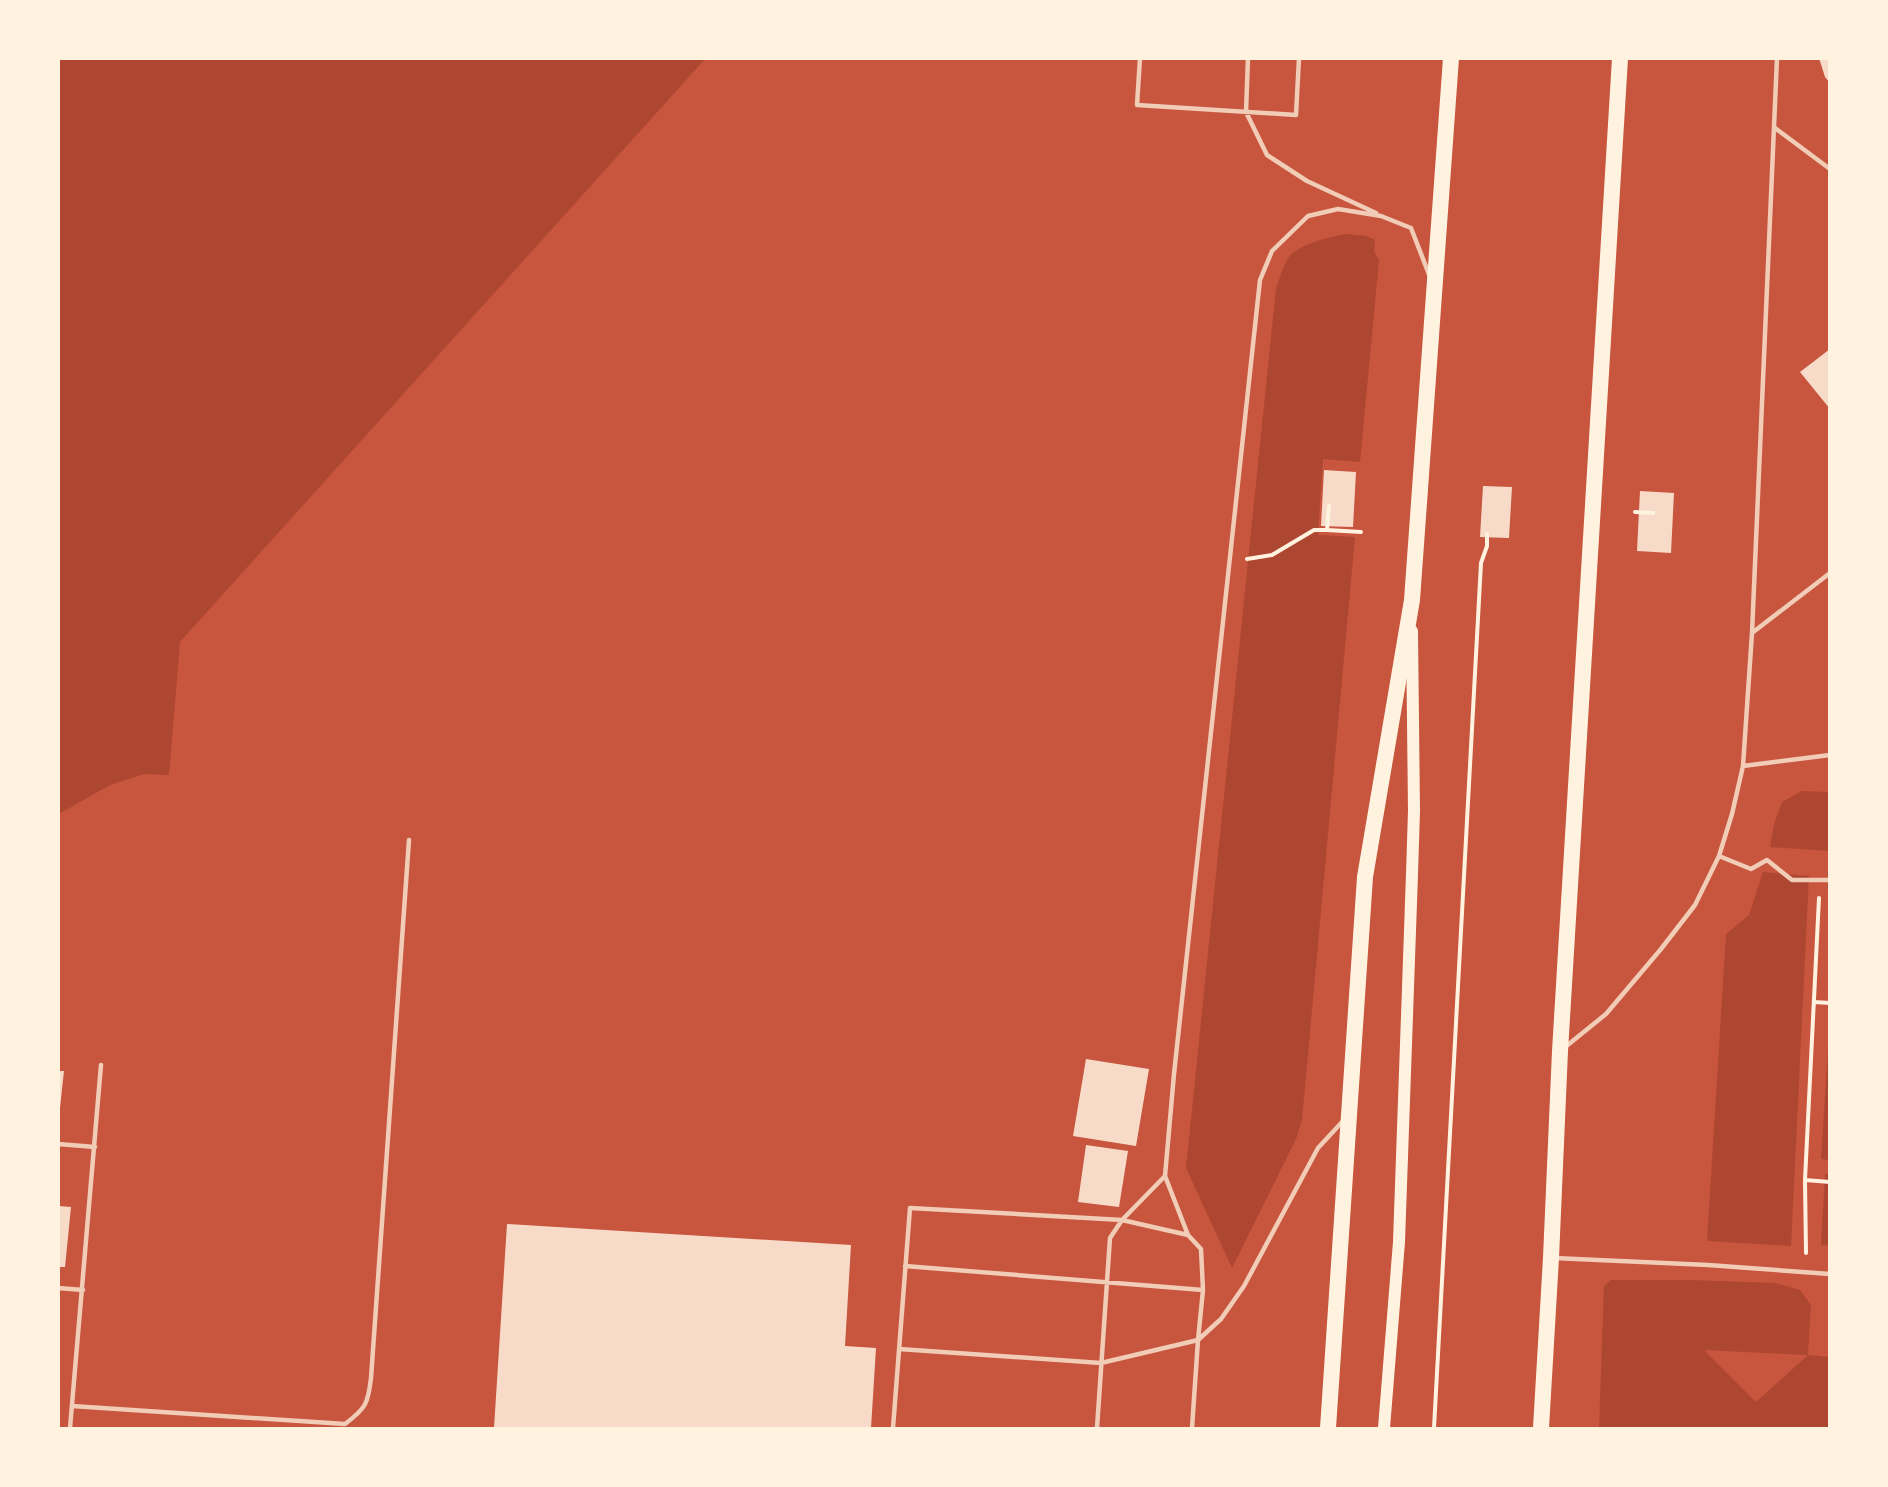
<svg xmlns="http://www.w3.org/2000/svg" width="1888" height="1487" viewBox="0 0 1888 1487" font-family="Literata,serif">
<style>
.green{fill:#ae4732;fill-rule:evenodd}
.building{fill:#f7dbc8}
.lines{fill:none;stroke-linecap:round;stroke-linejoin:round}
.path{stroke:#fff3e0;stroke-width:4}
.service{stroke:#f1ccb7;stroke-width:4.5}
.secondary{stroke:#fff3e0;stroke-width:12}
.trunk{stroke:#fff3e0;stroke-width:16}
</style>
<rect width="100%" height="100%" fill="#c8553d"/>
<path class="green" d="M 58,59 L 705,59 L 180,642 L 169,775 L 144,774 L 110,785 L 59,814 Z
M 1346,234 L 1367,236 L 1375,240 L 1374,251 L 1379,260 L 1360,462 L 1323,459 L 1318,535 L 1355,537 L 1302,1120 L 1296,1139 L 1232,1268 L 1186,1168 L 1276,288 C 1280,279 1283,265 1289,257 C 1299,244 1330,237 1346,234 Z
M 1802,791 L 1829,792 L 1829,851 L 1770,847 L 1774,824 L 1782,802 Z
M 1763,872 L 1809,876 L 1791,1246 L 1707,1241 L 1726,934 L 1749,915 Z
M 1829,1033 L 1830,1160 L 1829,1160 L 1821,1159 Z
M 1825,1174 L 1829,1174 L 1829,1246 L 1821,1245 Z
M 1611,1280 L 1689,1280 L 1775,1283 L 1800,1290 L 1811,1305 L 1808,1355 L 1829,1357 L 1829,1428 L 1599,1428 L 1604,1286 ZM 1704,1350 L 1807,1355 L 1807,1356 L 1756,1402 Z"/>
<path class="building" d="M 1819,58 L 1830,58 L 1830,83 L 1825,77 Z
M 1830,349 L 1830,409 L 1800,372 Z
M 1324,470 L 1356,472 L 1353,527 L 1321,526 Z
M 1483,486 L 1512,487 L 1509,538 L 1480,537 Z
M 1640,491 L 1674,493 L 1671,553 L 1637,551 Z
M 1086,1059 L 1149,1069 L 1136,1146 L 1073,1136 Z
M 58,1071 L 64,1071 L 60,1108 L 58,1108 Z
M 1086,1145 L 1128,1151 L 1119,1207 L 1078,1202 Z
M 58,1206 L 71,1207 L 65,1267 L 58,1267 Z
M 507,1224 L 851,1245 L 845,1346 L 876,1348 L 871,1428 L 494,1428 Z"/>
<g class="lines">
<path class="path" d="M 1329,506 L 1327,530 L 1361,532
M 1635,512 L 1653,513
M 1247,559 L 1272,555 L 1314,530 L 1327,530
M 1814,1002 L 1830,1003
M 1805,1180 L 1830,1182
M 1806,1253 L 1805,1180 L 1819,898
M 1434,1428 L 1481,563 L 1487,546 L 1487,534"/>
<path class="service" d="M 1140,58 L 1137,105 L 1296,115 L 1299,58
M 1248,58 L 1246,112 L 1267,155 L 1307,181 L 1376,213
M 1775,128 L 1830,169
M 1752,633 L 1830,573
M 1743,766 L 1830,755
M 1719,856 L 1751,869 L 1767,860 L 1792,880 L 1830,880
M 1564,1048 L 1606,1014 L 1661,949 L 1695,905 L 1719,856 L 1732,814 L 1743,766 L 1752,633 L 1777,58
M 58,1144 L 95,1147
M 1554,1258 L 1708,1265 L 1830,1274
M 905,1266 L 1203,1290
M 58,1288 L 83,1290
M 899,1349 L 1101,1363 L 1198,1340 L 1221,1319 L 1244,1286 L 1318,1148 L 1343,1121
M 72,1406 L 345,1424 C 366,1408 368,1404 371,1378 L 409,840
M 70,1428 L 101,1065
M 893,1428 L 910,1208 L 1122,1220 L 1188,1235
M 1097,1428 L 1110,1238 L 1122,1220 L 1165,1176
M 1192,1428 L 1198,1340 L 1203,1290 L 1201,1249 L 1188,1235 L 1165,1176 L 1174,1074 L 1260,280 L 1272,251 L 1308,216 L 1338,209 L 1381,216 L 1411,228 L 1430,277"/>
<path class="secondary" d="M 1384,1428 L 1399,1242 L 1412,874 L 1414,811 L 1412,631"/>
<path class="trunk" d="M 1328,1428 L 1365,877 L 1412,600 L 1451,58
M 1541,1428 L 1551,1258 L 1560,1051 L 1620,58"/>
</g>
<rect width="1888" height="1487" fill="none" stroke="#fff3e0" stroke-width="120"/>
</svg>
